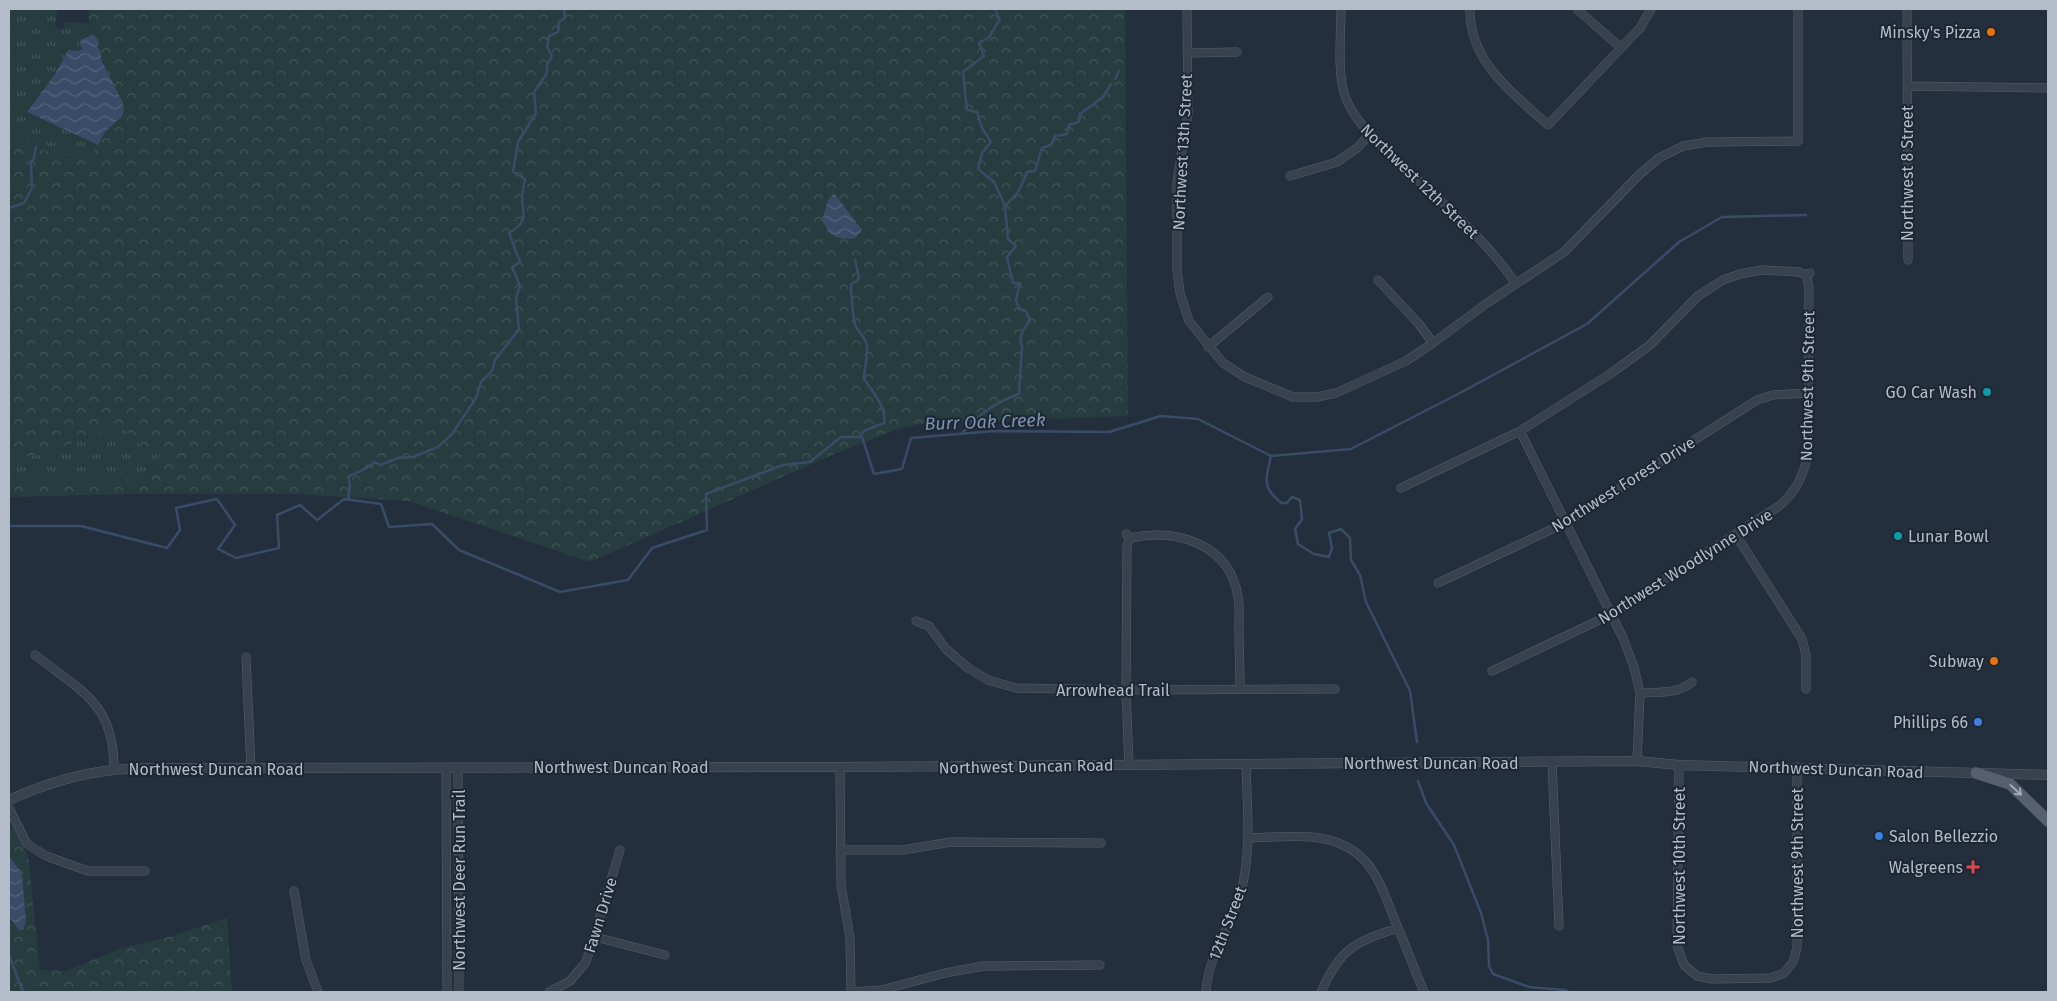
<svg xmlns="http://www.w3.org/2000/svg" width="2057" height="1001" viewBox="0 0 2057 1001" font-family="'Fira Sans',sans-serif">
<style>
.grass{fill:url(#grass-tufts)}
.forest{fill:url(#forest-crowns)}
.water{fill:url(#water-waves)}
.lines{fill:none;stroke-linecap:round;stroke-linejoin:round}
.stream{stroke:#394c67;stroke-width:2.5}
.minor-casing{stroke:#565f6c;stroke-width:9}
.tertiary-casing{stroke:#565f6c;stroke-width:10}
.primary-casing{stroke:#414a57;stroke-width:12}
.minor{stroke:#38414e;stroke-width:8}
.tertiary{stroke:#38414e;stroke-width:9}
.primary{stroke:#56606e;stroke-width:11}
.oneway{stroke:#a1aab7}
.food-dot{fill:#e8710a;stroke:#1d2633;stroke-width:2}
.culture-dot{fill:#0f9aa8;stroke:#1d2633;stroke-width:2}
.shop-dot{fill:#3f7fe0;stroke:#1d2633;stroke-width:2}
.health-dot{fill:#e0444e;stroke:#1d2633;stroke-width:2}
.labels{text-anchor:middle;stroke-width:4;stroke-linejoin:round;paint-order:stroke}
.poi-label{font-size:16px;fill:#b4bcc9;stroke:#1d2633;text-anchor:end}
.street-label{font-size:16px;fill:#b4bcc9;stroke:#1d2633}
.water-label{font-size:18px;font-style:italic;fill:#7c92b1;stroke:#1d2633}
</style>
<defs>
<pattern id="grass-tufts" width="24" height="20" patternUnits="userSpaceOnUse" patternTransform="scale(1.25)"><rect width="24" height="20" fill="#263c3f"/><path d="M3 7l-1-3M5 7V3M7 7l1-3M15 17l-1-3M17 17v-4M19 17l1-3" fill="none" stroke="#435659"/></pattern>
<pattern id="forest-crowns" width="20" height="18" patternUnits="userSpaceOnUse" patternTransform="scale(1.25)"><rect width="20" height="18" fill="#263c3f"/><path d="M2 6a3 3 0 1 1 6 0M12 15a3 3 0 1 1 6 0" fill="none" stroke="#435659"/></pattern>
<pattern id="water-waves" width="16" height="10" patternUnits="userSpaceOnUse" patternTransform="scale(1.25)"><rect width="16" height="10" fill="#394c67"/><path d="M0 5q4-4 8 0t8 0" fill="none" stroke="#53647b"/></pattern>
</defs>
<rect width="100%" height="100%" fill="#242f3e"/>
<path class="grass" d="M 9,9 L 58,9 L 55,28 L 63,29 L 64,24 L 67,22 L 88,23 L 88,35 L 80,40 L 82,49 L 75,52 L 72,50 L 67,52 L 55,74 L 27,112 L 98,145 L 86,159 L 46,151 L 15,135 L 9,140 Z
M 120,425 L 145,448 L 161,453 L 148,480 L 9,479 L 9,456 C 16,456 25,457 32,456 C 63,450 90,434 120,425 Z"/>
<path class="forest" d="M 89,9 L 1125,9 L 1128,416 L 918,424 L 898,429 L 837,453 L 590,562 L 409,501 L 294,494 L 129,494 L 9,497 L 9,479 L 148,480 L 161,454 L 145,448 L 120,425 C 90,434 63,450 32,456 C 25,457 16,456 9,456 L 9,140 L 15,135 L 46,151 L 86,159 L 98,145 L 122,101 C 111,79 100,57 93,34 L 88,35 Z
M 9,825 C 18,830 21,846 28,854 L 40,970 L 65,971 L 123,948 L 172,936 L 227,918 L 232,992 L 9,992 L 9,917 L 12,923 L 26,920 L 22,873 L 9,856 Z"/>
<path class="water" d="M 93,34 L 99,42 L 97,47 L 100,50 L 102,61 L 122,101 L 124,109 L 123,115 L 105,132 L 98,145 L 27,112 L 55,74 L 67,52 L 69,50 L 79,51 L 82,49 L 80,40 Z
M 834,193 L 862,230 L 855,238 C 836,240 831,237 822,220 L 828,200 Z
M 9,856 L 22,873 L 26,920 L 24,929 L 19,930 L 9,917 Z"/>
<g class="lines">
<path class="stream" d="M 1115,79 L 1119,71
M 1005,206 L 1019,191 L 1027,172 L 1035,171 L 1042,148 L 1051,145 L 1055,136 L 1067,134 L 1069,125 L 1079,122 L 1080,114 L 1103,97 L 1111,84
M 9,208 L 24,203 L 32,188 L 31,163 L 34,158 L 36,147
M 855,260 L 859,277 L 857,281 L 851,284 C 851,291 853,322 856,327 C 860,334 867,339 867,347 C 868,357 864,369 864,379 C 872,391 887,408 884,423 L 864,431 L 860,437
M 963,432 C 981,413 994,403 1019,394 L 1022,347 C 1018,337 1023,329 1030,321 L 1026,311 L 1019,309 L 1016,300 L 1020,283 L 1013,283 L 1007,257 L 1016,246 L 1008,239 L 1005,206 L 994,182 L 978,169 L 982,153 L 991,142 L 982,128 L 977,112 L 967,110 L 963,72 L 984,56 L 979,43 L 989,37 L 1000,19 L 995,9
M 1271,456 L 1351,449 L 1458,394 L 1587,324 L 1679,242 L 1722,217 L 1806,215
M 1271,456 C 1266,479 1261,486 1281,503 L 1287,503 L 1292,497 L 1300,500 L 1302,519 L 1295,529 L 1298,544 L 1314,554 L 1329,557 L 1332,548 L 1329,533 L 1341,529 L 1350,538 L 1351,560 L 1360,575 L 1366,602 L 1410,691 L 1417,742
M 348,500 L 350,485 L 348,477 C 358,471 365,471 375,462 L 380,465 L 398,458 L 413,457 L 438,447 L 452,434 L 476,398 L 481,382 L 492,371 L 495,360 L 519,329 L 516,298 L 520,286 L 512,267 L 520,262 L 509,233 C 527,222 524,218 522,199 C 522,193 524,185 525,179 L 513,172 L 518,142 L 536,113 L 534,92 L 547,73 L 547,65 L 552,56 L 547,47 L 549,36 L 558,32 L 559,22 L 565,18 L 564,9
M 9,526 L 81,526 L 167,548 L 180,530 L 176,508 L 217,499 L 235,525 L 218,549 L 236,558 L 279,548 L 277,515 L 300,505 L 317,520 L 344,499 L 381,504 L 389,527 L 432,524 L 459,550 L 560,592 L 628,580 L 652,548 L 707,530 L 706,494 L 783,465 L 810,462 L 841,437 L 862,437 L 874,474 L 902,469 L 911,438 L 994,431 L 1109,432 L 1161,416 L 1198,419 L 1271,456
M 1418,781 L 1426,803 L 1454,845 L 1481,913 L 1488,940 L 1489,966 L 1493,974 L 1529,987 L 1564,990 L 1569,992
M 9,955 L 23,992"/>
<g class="minor-casing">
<path id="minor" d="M 1187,9 L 1188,113 L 1177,182 L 1177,270 L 1180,293 L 1189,321 L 1223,363 L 1245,377 L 1293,397 L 1317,397 L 1336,393 L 1406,361 L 1433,343 L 1487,303 L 1564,252 L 1640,174 L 1659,158 L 1683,146 L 1708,142 L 1798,141 L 1798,9
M 1341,9 C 1341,33 1337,74 1345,96 C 1355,124 1380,143 1400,163 C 1440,201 1485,238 1516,284
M 1470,9 C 1469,62 1513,93 1548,125 L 1640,28 L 1651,9
M 1907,9 L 1908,260
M 1578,10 L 1621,48
M 1187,53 L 1237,52
M 1907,86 L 2048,88
M 1290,176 L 1337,162 L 1357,148 L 1370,134
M 1378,280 L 1419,324 L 1433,343
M 1208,347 L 1268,297
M 1520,431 L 1623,638 L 1634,667 L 1640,693 L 1637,761
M 1401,488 L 1520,431 L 1610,374 L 1650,345 L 1698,296 L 1723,280 L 1740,274 L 1762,270 L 1799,272 L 1806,275 L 1810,273
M 1126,534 L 1130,538 L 1127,546 L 1126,690 L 1129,765
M 1736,535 L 1802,639 L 1806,655 L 1806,689
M 1130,538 C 1177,528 1230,544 1238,597 C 1240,606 1239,617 1239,627 C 1239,648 1240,669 1240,689
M 1438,583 L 1565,523 L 1757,400 L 1773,395 L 1808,393
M 916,621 L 929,626 L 946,649 L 968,668 L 988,680 L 1016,688 L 1126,690 L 1335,689
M 35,655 C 82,692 114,703 114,769
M 246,657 L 251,768
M 1492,671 L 1610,615 L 1779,506 C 1796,492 1803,476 1808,455 L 1809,286 L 1806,275
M 1640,693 C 1657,692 1679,694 1692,682
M 1552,762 L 1559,926
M 1679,765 L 1677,945 L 1684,965 L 1697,976 L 1712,979 L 1771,978 L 1784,973 L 1793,962 L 1797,948 L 1797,767
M 840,767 L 841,885 L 850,938 L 851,992
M 446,768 L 447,992
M 458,768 L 459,992
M 9,808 L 27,844 L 46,856 L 88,871 L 145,871
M 1247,838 C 1271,837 1296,835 1320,838 C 1373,847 1380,885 1398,928 C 1407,949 1415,971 1424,992
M 840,850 L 903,850 L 951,842 L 1101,843
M 294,891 L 306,960 L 318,992
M 595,937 L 665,955
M 549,992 L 570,981 L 586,962 L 620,850
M 851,992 L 882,990 L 945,973 L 984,966 L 1100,965
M 1206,992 C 1208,954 1232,926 1241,891 C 1252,851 1247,805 1246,764
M 1321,992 C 1340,949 1354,942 1398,928"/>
</g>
<g class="tertiary-casing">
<path id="tertiary" d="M 9,800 C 42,785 77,774 113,770 C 138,767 163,768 187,768 L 840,767 L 1637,761 L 1679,765 L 2048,775"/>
</g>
<g class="primary-casing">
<path id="primary" d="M 1976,773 L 2010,784 L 2048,821"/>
</g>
<use href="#minor" class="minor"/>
<use href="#tertiary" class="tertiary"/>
<use href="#primary" class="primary"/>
</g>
<defs><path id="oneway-shaft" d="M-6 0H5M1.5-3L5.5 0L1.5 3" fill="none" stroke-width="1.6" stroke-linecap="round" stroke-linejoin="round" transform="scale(1.25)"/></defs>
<use class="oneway" href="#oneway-shaft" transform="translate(2016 790) rotate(42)"/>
<g class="food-dot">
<circle cx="1991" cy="32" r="5"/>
<circle cx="1994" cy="661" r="5"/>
</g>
<g class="culture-dot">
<circle cx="1987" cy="392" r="5"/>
<circle cx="1898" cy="536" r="5"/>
</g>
<g class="shop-dot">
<circle cx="1978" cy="722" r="5"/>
<circle cx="1879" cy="836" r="5"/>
</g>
<path class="health-dot" d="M1970.5 859.5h5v5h5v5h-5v5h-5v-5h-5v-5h5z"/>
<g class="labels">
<g class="poi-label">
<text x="1981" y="38">Minsky's Pizza</text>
<text x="1977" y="398">GO Car Wash</text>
<text x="1908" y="542" text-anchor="start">Lunar Bowl</text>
<text x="1984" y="667">Subway</text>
<text x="1968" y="728">Phillips 66</text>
<text x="1889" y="842" text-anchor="start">Salon Bellezzio</text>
<text x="1963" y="873">Walgreens</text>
</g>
<g class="street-label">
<text transform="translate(1182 152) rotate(-87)" y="6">Northwest 13th Street</text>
<text transform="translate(1907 173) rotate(-90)" y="6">Northwest 8 Street</text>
<text transform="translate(1420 181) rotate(44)" y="6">Northwest 12th Street</text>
<text transform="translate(1807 386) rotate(-89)" y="6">Northwest 9th Street</text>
<text transform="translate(1623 484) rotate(-32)" y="6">Northwest Forest Drive</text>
<text transform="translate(1685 566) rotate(-32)" y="6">Northwest Woodlynne Drive</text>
<text x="1113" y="696">Arrowhead Trail</text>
<text x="1431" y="769">Northwest Duncan Road</text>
<text transform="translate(1026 766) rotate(-1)" y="6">Northwest Duncan Road</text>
<text x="621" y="773">Northwest Duncan Road</text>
<text x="216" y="775">Northwest Duncan Road</text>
<text transform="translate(1836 769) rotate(2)" y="6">Northwest Duncan Road</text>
<text transform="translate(1797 863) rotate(-90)" y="6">Northwest 9th Street</text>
<text transform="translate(1679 866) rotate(-90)" y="6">Northwest 10th Street</text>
<text transform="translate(459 880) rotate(-90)" y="6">Northwest Deer Run Trail</text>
<text transform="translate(600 915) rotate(-73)" y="6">Fawn Drive</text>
<text transform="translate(1227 923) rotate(-69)" y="6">12th Street</text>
</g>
<g class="water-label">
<text transform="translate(985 422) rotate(-2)" y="6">Burr Oak Creek</text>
</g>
</g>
<rect width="2057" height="1001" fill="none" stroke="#b4bcc9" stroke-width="20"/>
</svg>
